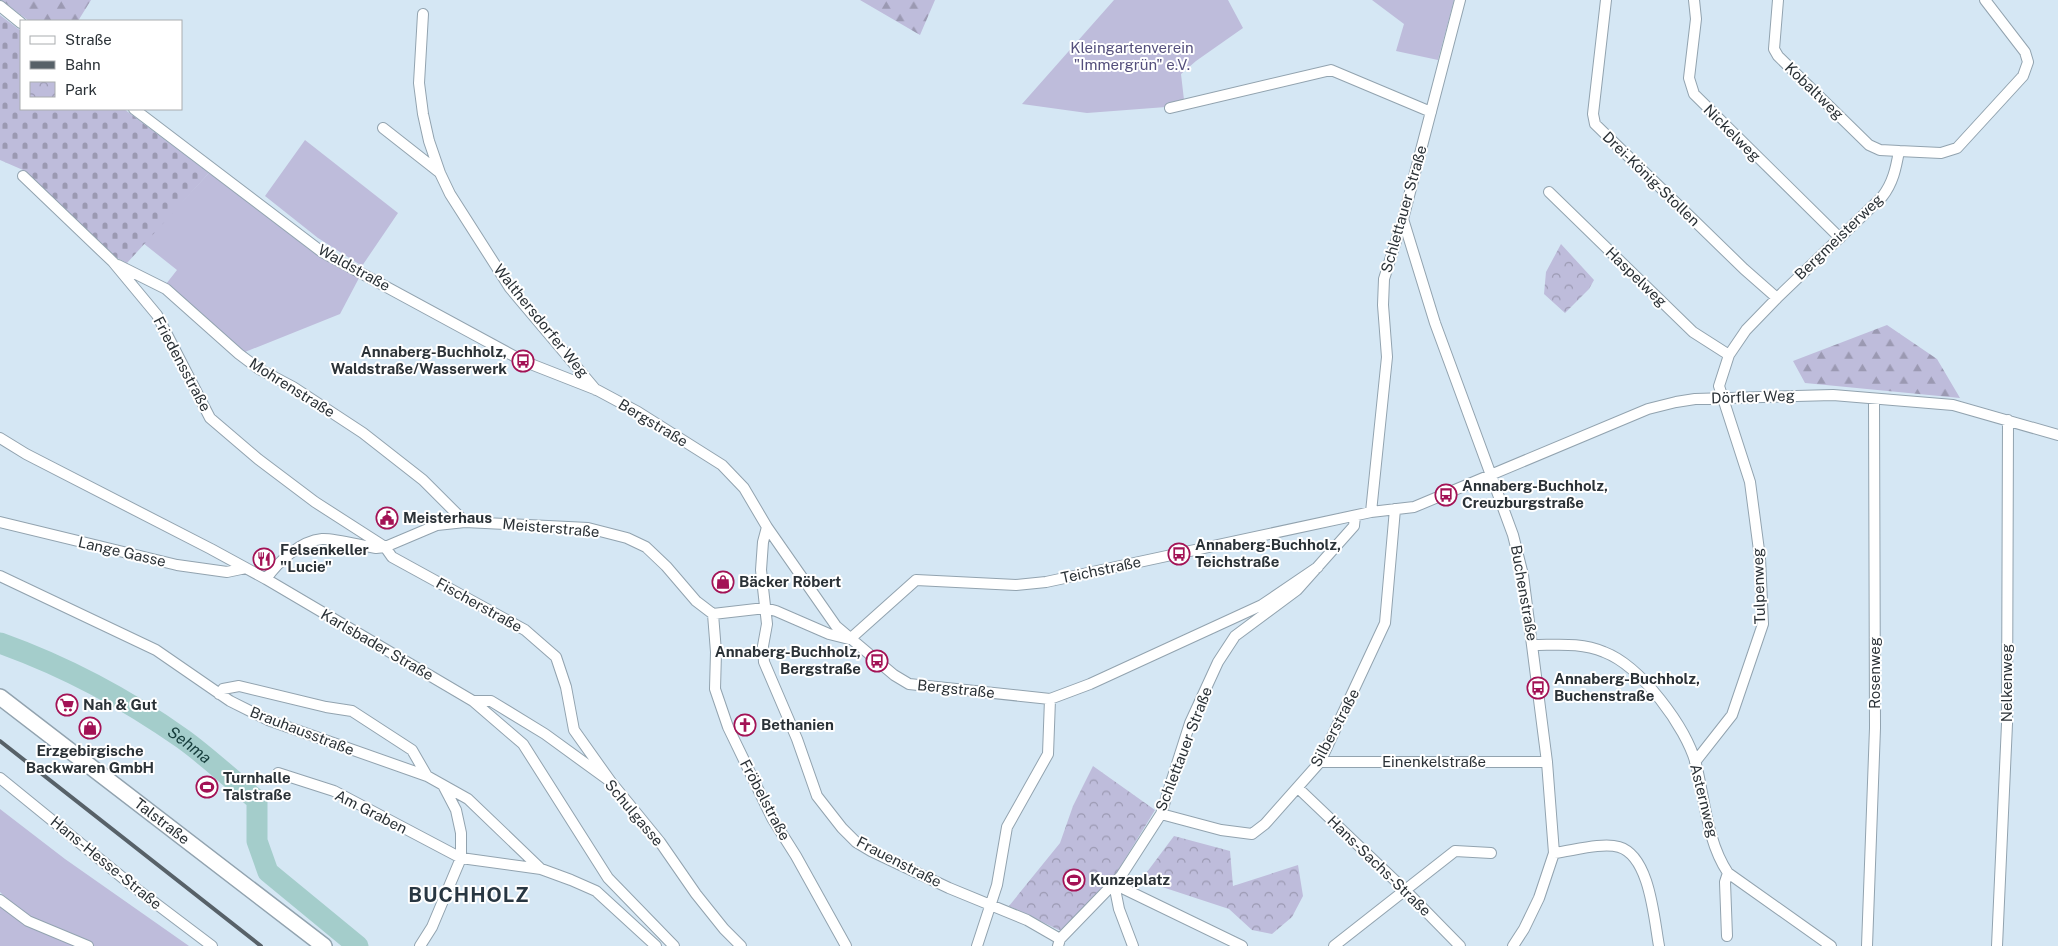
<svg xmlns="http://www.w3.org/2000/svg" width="2058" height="946" viewBox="0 0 2058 946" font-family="'Public Sans',sans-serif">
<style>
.green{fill:#bebcdb}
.forest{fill:url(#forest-firs)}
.cemetery{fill:url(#cemetery-stones)}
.park{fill:url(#park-crowns)}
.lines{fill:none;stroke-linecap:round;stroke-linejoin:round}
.river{stroke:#a4cdcb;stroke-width:21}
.street-casing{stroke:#92a3af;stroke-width:12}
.primary-casing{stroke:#92a3af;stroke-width:18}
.street{stroke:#fff;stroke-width:10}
.primary{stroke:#fff;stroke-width:15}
.rail{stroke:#576168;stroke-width:4}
.labels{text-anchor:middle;stroke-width:4;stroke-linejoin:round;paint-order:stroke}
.park-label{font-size:15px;fill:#544f7c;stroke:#fff}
.street-label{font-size:15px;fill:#2b3237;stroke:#fff}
.poi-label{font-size:15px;font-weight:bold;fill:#2b3237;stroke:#fff;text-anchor:start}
.water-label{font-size:16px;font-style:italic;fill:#153c3b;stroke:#fff}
.district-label{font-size:20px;font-weight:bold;letter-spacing:1px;fill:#293742;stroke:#fff}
</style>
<defs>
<pattern id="forest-firs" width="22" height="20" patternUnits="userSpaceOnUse" patternTransform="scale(1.25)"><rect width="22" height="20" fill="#bebcdb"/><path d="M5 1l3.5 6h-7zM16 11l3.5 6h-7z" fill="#9b99b2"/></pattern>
<pattern id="cemetery-stones" width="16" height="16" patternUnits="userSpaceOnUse" patternTransform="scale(1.25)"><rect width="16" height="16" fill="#bebcdb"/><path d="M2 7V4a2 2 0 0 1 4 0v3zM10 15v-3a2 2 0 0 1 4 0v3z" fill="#9b99b2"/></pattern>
<pattern id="park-crowns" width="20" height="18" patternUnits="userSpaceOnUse" patternTransform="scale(1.25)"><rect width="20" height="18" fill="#bebcdb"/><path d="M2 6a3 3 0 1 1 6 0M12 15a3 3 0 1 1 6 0" fill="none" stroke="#9b99b2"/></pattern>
</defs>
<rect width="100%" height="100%" fill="#d5e7f4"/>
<path class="green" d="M 1114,0 L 1228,0 L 1243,28 L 1196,61 L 1181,74 L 1184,100 L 1166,107 L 1087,113 L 1022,104 Z
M 1372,0 L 1454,0 L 1438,60 L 1396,51 L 1404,24 Z
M 305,140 L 398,213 L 362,266 L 318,238 L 265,196 Z
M 209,173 L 314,253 L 359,278 L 340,314 L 245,352 L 166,284 L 177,270 L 143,243 Z
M 0,809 L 65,859 L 189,946 L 0,946 L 0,904 L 5,897 L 0,892 Z"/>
<path class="forest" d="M 1,0 L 91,0 L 78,21 L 29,21 Z
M 860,0 L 935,0 L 920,35 Z
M 1887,325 L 1937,359 L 1960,398 L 1805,383 L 1793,361 Z"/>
<path class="cemetery" d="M 0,15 L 21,31 L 21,109 L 124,109 L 209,173 L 127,263 L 115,257 L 23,170 L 0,160 Z"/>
<path class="park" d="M 1561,244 L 1594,280 L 1589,289 L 1565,313 L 1544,294 L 1546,272 Z
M 1093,766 L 1155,810 L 1111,882 L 1063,932 L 1009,906 L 1060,843 L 1073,806 Z
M 1174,836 L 1230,851 L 1233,886 L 1298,865 L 1303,896 L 1292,917 L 1272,934 L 1252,930 L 1229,909 L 1141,880 Z"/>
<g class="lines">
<path class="river" id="s1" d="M 0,643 C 67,667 125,698 183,739 C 208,757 232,780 257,800 L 257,841 L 268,872 L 358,946"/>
<g class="street-casing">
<path id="street" d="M 1606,0 L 1593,114 L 1595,124 L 1744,269 L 1777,298
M 1694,0 L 1696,19 L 1689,78 L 1694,94 L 1840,238
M 1778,0 L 1774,49 L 1778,56 L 1869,145 L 1880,150 L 1899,151
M 0,6 L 21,23
M 423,14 L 419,83 L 423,114 L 429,141 L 440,173 L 450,194 L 510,288 L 596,390
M 1170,108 L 1331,70 L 1431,112
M 134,109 L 322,252 L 523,361 L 597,390 L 638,412 L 722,465 L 744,488 L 767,527 L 836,626 L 894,675 L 909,684 L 1050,699 L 1090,684 L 1262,605 L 1318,567
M 383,128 L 439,172
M 23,176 L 113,262 L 157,315 L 210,418 L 258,459 L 315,502 L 385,547 L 392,557 L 525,630 L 556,657 L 566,687 L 574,730 L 611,782
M 1549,192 L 1693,332 L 1729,355
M 1403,219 L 1435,323 L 1513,535 L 1523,575 L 1547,762 L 1554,853 L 1539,898 L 1524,929 L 1513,946
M 118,265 L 166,289 L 239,354 L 259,369 L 293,387 L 363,433 L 423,480 L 465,522
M 0,438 L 26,454 L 211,549 L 266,579 L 473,701 L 523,744 L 608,878 L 674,946
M 1371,512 L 1387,357 L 1383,305 L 1384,279 L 1403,219 L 1460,0
M 0,522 L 177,565 L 227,572 L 246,568
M 767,527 L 763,542 L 761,570 L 767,624 L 763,646 L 764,662 L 797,739 L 817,796 L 842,828 L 856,842 L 871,851 L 949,888 L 1027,920 L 1060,939
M 0,576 L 156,650 L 230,701 L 268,720 L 427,776 L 468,799 L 541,869
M 266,579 C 278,562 300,541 322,539 C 333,538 363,546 376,548 L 385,547 L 437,525 L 465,522 L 588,528 L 627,538 L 646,547 L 666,566 L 696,601 L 713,614 L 765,608 L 776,611 L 829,634 L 849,639
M 713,614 L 716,652 L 715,689 L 728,727 L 772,818 L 796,856 L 846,946
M 850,639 L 916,580 L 1016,585 L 1046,582 L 1371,512 L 1414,507 L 1648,409 L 1676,402 L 1695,399 L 1833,395 L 1953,405 L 2058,435
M 1533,645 C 1557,645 1581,642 1604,652 C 1641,666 1686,727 1696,764 C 1705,800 1707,842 1728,873 L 1831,946
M 219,694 L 223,689 L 239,686 L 326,707 L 352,711 L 412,750 L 427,776
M 473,701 L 491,701 L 545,734 L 611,782 L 660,842 L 696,894 L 724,929 L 741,946
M 1320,762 L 1547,762
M 1695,762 L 1732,715 L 1763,624 L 1760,558 L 1750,482 L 1719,386 L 1729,355 L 1746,330 L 1777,298 L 1882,197 C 1893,183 1896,168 1899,151 L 1941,153 L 1957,148 L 2023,76 L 2028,62 L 2025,52 L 1985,0
M 278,773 L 334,791 L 461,858 L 541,869 L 571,880 L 596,891 L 656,946
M 0,778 L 134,887 L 212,946
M 1298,788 L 1404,889 L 1460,946
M 1161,814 L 1221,830 L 1252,834 L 1265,824 L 1320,762 L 1385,623 L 1395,509
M 1554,853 C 1572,851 1602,842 1619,847 C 1650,856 1654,919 1659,946
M 1114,884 L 1242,946
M 1114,884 L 1119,909 L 1133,946
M 0,900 L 28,921 L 88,946
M 1727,936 L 1725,882 L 1728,873
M 420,946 L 432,927 L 461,858 L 461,833 L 456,810 L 444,787
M 977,946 L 997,885 L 1007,827 L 1048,754 L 1050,699
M 1058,946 L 1060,939 L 1121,876 L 1161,814 L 1190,723 L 1218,662 L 1235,636 L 1297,590 L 1354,526 L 1355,516
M 1334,946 L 1455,851 L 1491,853
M 1867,946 L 1875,728 L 1874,399
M 1997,946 L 2007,724 L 2008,420"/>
</g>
<g class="primary-casing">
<g id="primary">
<path id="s2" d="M 0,697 L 324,946"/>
</g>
</g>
<use href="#street" class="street"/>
<use href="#primary" class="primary"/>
<path class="rail" d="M 0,741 L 261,946"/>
</g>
<defs>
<g id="bus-ring" transform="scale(1.125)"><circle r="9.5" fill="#fff" stroke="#a31255" stroke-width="1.5"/><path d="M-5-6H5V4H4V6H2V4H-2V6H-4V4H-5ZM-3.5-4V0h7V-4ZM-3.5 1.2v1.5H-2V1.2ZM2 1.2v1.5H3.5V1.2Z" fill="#a31255"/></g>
<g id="civic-ring" transform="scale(1.125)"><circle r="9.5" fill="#fff" stroke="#a31255" stroke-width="1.5"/><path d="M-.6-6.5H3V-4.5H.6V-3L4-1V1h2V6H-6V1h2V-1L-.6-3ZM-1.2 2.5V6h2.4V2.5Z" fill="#a31255"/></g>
<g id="restaurant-ring" transform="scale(1.125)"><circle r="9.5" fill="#fff" stroke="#a31255" stroke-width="1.5"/><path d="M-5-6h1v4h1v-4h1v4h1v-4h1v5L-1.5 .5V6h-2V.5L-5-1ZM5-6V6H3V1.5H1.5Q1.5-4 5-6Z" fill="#a31255"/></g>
<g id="shop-ring" transform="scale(1.125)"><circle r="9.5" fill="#fff" stroke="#a31255" stroke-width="1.5"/><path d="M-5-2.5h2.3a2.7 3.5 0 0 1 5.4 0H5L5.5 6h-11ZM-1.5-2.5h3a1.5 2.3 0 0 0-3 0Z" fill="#a31255"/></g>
<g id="supermarket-ring" transform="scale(1.125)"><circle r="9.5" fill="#fff" stroke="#a31255" stroke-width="1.5"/><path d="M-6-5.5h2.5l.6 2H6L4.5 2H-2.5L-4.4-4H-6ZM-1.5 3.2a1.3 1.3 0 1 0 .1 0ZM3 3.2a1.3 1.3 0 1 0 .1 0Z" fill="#a31255"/></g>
<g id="church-ring" transform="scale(1.125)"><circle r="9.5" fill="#fff" stroke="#a31255" stroke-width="1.5"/><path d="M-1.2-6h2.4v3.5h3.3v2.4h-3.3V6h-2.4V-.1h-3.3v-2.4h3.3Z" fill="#a31255"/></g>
<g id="stadium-ring" transform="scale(1.125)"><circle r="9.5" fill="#fff" stroke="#a31255" stroke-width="1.5"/><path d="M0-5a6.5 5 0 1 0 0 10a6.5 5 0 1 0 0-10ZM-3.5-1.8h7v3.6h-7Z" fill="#a31255"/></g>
</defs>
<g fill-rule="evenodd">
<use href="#bus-ring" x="523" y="361"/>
<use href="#bus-ring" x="1446" y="495"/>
<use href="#civic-ring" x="387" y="518"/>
<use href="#bus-ring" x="1179" y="554"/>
<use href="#restaurant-ring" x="264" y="559"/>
<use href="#shop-ring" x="723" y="582"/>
<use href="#bus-ring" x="877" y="661"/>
<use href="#bus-ring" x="1538" y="688"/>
<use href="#supermarket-ring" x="67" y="705"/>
<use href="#church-ring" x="745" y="725"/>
<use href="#shop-ring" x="90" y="728"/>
<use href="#stadium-ring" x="207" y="787"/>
<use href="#stadium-ring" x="1074" y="880"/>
</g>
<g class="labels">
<g class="park-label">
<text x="1132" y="53">Kleingartenverein<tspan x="1132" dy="17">"Immergrün" e.V.</tspan></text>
</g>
<g class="street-label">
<text transform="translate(1814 91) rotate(44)" y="5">Kobaltweg</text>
<text transform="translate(1732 133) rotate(45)" y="5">Nickelweg</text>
<text transform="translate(1651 179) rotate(44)" y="5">Drei-König-Stollen</text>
<text transform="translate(1404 209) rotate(-74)" y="5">Schlettauer Straße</text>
<text transform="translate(1839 237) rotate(-44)" y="5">Bergmeisterweg</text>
<text transform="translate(354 268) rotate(29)" y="5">Waldstraße</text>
<text transform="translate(1636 277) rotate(44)" y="5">Haspelweg</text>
<text transform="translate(541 321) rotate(51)" y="5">Walthersdorfer Weg</text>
<text transform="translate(182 364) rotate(62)" y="5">Friedensstraße</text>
<text transform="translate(292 388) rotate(32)" y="5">Mohrenstraße</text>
<text transform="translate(1753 397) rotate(-2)" y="5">Dörfler Weg</text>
<text transform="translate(653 423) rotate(31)" y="5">Bergstraße</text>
<text transform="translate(551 528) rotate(5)" y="5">Meisterstraße</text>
<text transform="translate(122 552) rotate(13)" y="5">Lange Gasse</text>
<text transform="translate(1101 570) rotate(-12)" y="5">Teichstraße</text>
<text transform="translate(1759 586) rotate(-92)" y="5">Tulpenweg</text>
<text transform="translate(1524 593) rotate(80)" y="5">Buchenstraße</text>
<text transform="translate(479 605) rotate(29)" y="5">Fischerstraße</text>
<text transform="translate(377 645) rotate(30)" y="5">Karlsbader Straße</text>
<text transform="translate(1875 673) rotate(-90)" y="5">Rosenweg</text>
<text transform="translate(2007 683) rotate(-90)" y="5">Nelkenweg</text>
<text transform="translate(956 689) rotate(6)" y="5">Bergstraße</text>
<text transform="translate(1335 728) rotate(-62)" y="5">Silberstraße</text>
<text transform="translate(302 731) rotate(21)" y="5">Brauhausstraße</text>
<text transform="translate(1184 749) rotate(-69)" y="5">Schlettauer Straße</text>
<text x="1434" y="767">Einenkelstraße</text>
<text transform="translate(765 800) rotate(62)" y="5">Fröbelstraße</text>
<text transform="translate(1704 801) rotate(76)" y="5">Asternweg</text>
<text transform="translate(371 812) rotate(27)" y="5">Am Graben</text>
<text transform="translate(634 813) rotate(50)" y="5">Schulgasse</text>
<text dy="5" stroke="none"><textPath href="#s2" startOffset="204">Talstraße</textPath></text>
<text transform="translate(899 862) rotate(27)" y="5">Frauenstraße</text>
<text transform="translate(106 863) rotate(39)" y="5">Hans-Hesse-Straße</text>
<text transform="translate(1379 866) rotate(44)" y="5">Hans-Sachs-Straße</text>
</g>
<g class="poi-label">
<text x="507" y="357" text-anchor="end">Annaberg-Buchholz,<tspan x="507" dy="17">Waldstraße/Wasserwerk</tspan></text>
<text x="1462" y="491">Annaberg-Buchholz,<tspan x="1462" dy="17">Creuzburgstraße</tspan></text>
<text x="403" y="523">Meisterhaus</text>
<text x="1195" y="550">Annaberg-Buchholz,<tspan x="1195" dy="17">Teichstraße</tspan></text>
<text x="280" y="555">Felsenkeller<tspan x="280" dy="17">"Lucie"</tspan></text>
<text x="739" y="587">Bäcker Röbert</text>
<text x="861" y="657" text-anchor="end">Annaberg-Buchholz,<tspan x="861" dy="17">Bergstraße</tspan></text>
<text x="1554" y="684">Annaberg-Buchholz,<tspan x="1554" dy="17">Buchenstraße</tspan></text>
<text x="83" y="710">Nah &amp; Gut</text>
<text x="761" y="730">Bethanien</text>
<text x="90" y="756" text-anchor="middle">Erzgebirgische<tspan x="90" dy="17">Backwaren GmbH</tspan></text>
<text x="223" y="783">Turnhalle<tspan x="223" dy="17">Talstraße</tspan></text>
<text x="1090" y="885">Kunzeplatz</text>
</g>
<g class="water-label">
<text dy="6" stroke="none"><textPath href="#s1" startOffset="216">Sehma</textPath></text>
</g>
<g class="district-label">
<text x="469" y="902">BUCHHOLZ</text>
</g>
</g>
<rect x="20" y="20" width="162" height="90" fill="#ffffff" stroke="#aaadaf"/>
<rect x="30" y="36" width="25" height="8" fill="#ffffff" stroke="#aaadaf"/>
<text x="65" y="45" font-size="15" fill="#2b3237">Straße</text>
<rect x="30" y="61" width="25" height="8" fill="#576168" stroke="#aaadaf"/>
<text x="65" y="70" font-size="15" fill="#2b3237">Bahn</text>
<rect x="30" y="82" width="25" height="15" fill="url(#park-crowns)" stroke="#aaadaf"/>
<text x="65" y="95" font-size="15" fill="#2b3237">Park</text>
</svg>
